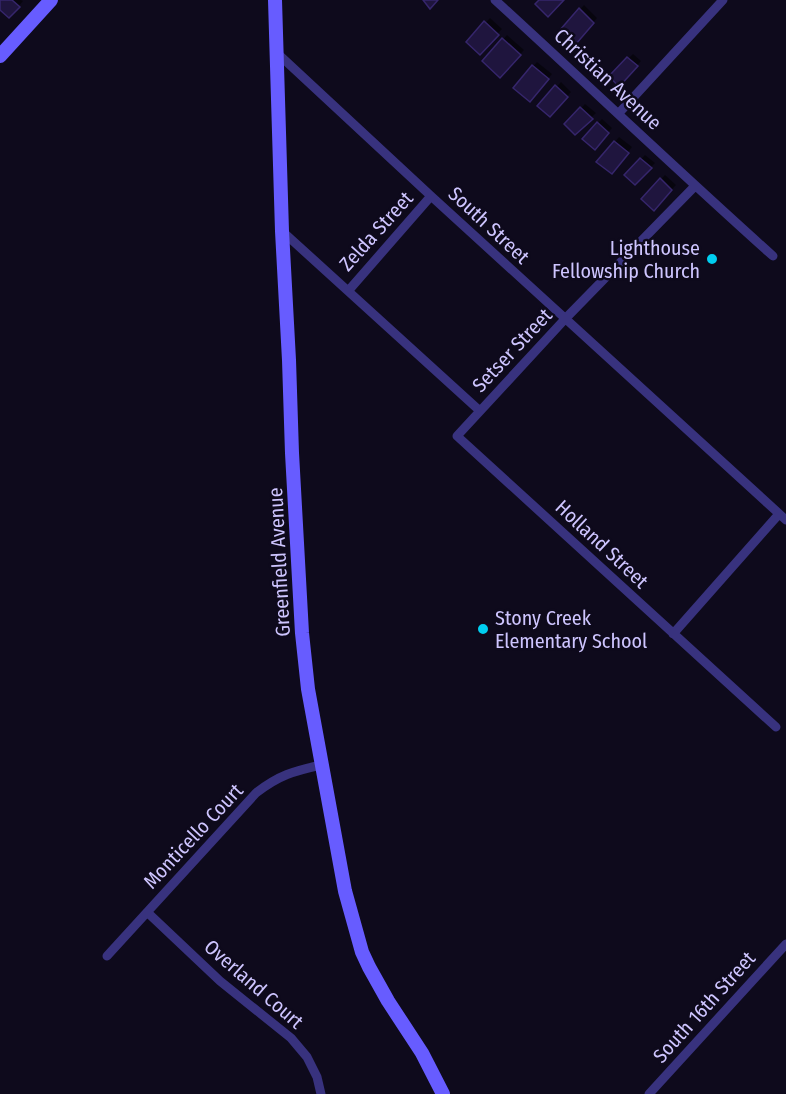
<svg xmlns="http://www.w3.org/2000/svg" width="786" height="1094" viewBox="0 0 786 1094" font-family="'Fira Sans Condensed',sans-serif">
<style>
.shadow{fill:#0007}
.building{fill:#1f153e;stroke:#36266c;stroke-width:1.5}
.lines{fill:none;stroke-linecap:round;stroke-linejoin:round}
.street{stroke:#38327e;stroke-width:9}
.secondary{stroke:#675cff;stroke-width:14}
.poi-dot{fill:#00cef0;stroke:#0e0a1c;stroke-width:2}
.labels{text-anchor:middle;stroke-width:5;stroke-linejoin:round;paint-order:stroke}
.street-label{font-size:20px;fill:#cec5ff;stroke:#0e0a1c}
.poi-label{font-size:20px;fill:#cec5ff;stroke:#0e0a1c;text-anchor:end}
</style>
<rect width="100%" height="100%" fill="#0e0a1c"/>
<path class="shadow" d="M 0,0 L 21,0 L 23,1 L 14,12 L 0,8 Z
M 584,5 L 597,18 L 580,38 L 562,29 Z
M 490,18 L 502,29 L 480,52 L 468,42 Z
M 507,35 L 524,50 L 500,76 L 484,61 Z
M 633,54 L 641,61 L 619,85 L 611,76 Z
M 537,62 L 552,74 L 534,96 L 515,87 Z
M 561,82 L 571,92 L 550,115 L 539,106 Z
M 585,104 L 596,113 L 575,133 L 566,124 Z
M 602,119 L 612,128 L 599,143 L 598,123 Z
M 619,137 L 632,147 L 616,168 L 598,162 Z
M 645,155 L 655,163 L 635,183 L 626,175 Z
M 665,175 L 676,185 L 654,208 L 643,198 Z"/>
<path class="building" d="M 0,0 L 12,0 L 20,7 L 9,18 L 0,10 Z
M 423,0 L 438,0 L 430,9 Z
M 539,0 L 564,0 L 548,17 L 535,4 Z
M 579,8 L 594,23 L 576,44 L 560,30 Z
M 484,21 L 499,35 L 480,55 L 466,42 Z
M 502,38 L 521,55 L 500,78 L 482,61 Z
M 627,57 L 638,66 L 619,87 L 609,76 Z
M 532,65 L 549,79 L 530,102 L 513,88 Z
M 555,85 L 568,97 L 550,117 L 537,106 Z
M 580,107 L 593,119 L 575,135 L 564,124 Z
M 597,122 L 609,133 L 595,150 L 582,139 Z
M 614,141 L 629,153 L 612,174 L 596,162 Z
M 640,158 L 652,168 L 635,185 L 624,175 Z
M 660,178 L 672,190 L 654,211 L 641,199 Z"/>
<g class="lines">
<path class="street" d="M 495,0 C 588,85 679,172 773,256
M 276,52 L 431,196 L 786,520
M 619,113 L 723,0
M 695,186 L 565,319 L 457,436 L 776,727
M 282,231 L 480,411
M 349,290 L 431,196
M 673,634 L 779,514
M 147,912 L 220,981 L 291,1038 L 307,1057 L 317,1077 L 321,1094
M 107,956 L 256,793 C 279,775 294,771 321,765
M 649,1094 L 786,944"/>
<path class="secondary" d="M 275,0 L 282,231 L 289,360 L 292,453 L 302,633 L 308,689 L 345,891 L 362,952 L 369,967 L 388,1001 L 422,1053 L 443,1094
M 0,56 L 51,0"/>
</g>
<g class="poi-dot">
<circle cx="712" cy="259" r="6"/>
<circle cx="483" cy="629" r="6"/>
</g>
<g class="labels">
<g class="street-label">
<text transform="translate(608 79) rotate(43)" y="7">Christian Avenue</text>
<text transform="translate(489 225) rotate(43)" y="7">South Street</text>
<text transform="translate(376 231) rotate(-48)" y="7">Zelda Street</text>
<text transform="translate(512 350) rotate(-47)" y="7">Setser Street</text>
<text transform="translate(602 544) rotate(43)" y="7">Holland Street</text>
<text transform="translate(279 562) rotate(-93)" y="7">Greenfield Avenue</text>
<text transform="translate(193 836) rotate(-47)" y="7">Monticello Court</text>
<text transform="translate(254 984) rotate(41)" y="7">Overland Court</text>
<text transform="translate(704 1007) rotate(-48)" y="7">South 16th Street</text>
</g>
<g class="poi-label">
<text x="700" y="255">Lighthouse<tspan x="700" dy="23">Fellowship Church</tspan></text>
<text x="495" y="625" text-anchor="start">Stony Creek<tspan x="495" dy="23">Elementary School</tspan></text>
</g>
</g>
</svg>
